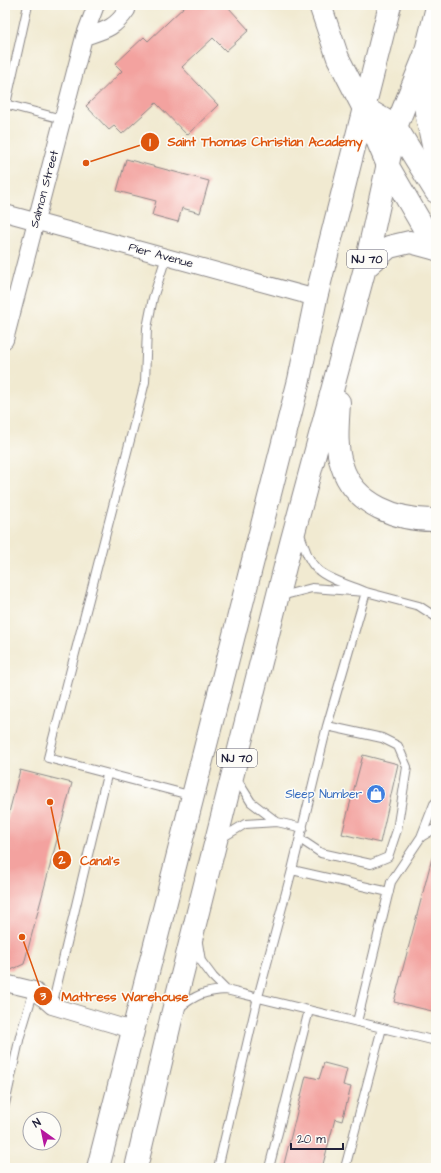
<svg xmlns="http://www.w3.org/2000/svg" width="441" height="1173" viewBox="0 0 441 1173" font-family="'Architects Daughter',sans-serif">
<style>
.building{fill:#f3a29f}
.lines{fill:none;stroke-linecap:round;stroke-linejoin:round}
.lane-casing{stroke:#8a8686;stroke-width:10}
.street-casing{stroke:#8a8686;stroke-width:18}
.primary-casing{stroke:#8a8686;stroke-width:24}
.highway-casing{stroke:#8a8686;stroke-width:24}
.lane{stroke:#fff;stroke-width:8}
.street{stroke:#fff;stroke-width:16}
.primary{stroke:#fff;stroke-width:22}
.highway{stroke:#fff;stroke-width:22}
.labels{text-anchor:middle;stroke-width:3;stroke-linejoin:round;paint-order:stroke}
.shield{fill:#fdfcf7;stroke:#646373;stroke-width:1}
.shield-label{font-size:11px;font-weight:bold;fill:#22223b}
.street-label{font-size:12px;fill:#22223b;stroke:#fdfcf7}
.shop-label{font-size:12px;fill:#366cbe;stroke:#fdfcf7;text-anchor:end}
.leader{fill:none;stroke:#de560e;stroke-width:1.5}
.callout-dot{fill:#de560e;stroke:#fdfcf7;stroke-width:1.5}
.mark-label{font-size:12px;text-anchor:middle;font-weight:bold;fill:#fff}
.callout-label{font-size:13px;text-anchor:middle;font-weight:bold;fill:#de560e;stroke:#fdfcf7;stroke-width:3;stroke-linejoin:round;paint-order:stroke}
</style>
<rect width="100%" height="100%" fill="#fdfcf7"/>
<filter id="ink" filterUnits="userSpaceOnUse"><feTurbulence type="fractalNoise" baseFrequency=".025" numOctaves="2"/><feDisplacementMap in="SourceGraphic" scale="8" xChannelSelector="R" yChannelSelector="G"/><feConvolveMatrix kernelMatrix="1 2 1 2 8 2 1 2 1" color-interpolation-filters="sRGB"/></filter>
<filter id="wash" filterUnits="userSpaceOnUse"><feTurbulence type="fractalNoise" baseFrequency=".012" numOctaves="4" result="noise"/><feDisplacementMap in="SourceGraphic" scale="16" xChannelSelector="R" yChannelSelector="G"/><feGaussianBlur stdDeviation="0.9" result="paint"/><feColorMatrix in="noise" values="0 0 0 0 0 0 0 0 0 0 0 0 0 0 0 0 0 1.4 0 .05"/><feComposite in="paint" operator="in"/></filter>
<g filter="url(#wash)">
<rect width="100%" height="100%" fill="#f1ead1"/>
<g id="blocks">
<path class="building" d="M 186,5 L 232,5 L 229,8 L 249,30 L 226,51 L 213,38 L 182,67 L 218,105 L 187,135 L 156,103 L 122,134 L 114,126 L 109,130 L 86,106 L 122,71 L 115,64 L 144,37 L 148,41 Z
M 126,159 L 209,181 L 200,213 L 182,208 L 178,222 L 152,215 L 156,201 L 117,191 Z
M 363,755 L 398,764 L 380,843 L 342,834 Z
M 20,770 L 72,783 L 24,964 L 11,970 L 5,969 L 5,828 Z
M 436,843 L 436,1012 L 394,1002 Z
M 324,1063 L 347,1069 L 343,1085 L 351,1087 L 342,1121 L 335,1119 L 322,1168 L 283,1168 L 306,1076 L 319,1079 Z"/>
</g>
</g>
<g filter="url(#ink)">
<use href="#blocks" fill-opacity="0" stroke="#8a8686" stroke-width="1"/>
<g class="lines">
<g class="lane-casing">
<path id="lane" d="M 5,104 L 62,119
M 6,104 L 28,5
M 166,257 L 153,298 L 147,328 L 145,382 L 48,758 L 193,796
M 281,596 L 312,588 L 366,592 C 352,586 327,579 317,569 C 307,560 304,544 299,532
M 236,778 L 251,802 L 277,822
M 421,837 L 434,804 L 436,802
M 220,839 L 245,824 L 277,822 L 303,828
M 300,839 L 321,853 L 371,864 L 388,857 L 397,830 L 407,767 L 398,746 L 382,738 L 327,726
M 292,870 L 389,892
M 226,990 L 436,1041
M 52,1006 L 107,775
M 178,1009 C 195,995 205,991 226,990 L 213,977 L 201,961 L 198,943
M 357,1022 L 391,882 L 421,837 L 436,828
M 5,1104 L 20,1036 L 34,990
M 218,1168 L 258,997 L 292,870 L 327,726 L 366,592 L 419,606 L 436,617
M 269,1168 L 309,1010
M 345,1168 L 382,1028"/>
</g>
<g class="street-casing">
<path id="street" d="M 84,37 C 105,30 114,29 127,10 L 125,5
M 5,213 L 316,298
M 5,340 L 84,37 L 96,5
M 5,983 L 34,990 L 52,1006 L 132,1030"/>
</g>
<g class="primary-casing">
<path id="primary" d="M 363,107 L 389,168 L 436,249
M 363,107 L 396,127 L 436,192"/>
</g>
<g class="highway-casing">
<path id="highway" d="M 320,5 L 338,58 L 363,107
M 425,64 L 426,112 L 436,160
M 365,268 L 389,247 L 410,242 L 436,249
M 339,402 C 338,423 335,446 342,466 C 354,505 399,521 436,520
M 98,1168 L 299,380 L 316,298 L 390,5
M 136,1168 L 172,1015 L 291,543 L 365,268 L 396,127 L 425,55 L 436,11"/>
</g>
<use href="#lane" class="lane"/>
<use href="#street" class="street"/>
<use href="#primary" class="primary"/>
<use href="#highway" class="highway"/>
</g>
</g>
<defs>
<g id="shop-disc" transform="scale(1)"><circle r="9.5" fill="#3f7fe0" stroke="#fdfcf7"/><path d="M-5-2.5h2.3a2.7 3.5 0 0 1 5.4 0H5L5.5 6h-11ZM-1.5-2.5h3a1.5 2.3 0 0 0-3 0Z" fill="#fff"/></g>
</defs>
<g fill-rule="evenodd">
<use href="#shop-disc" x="376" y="794"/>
</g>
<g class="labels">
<g class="shield">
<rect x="347" y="250" width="40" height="18" rx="3"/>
<rect x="217" y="749" width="40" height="18" rx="3"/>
</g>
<g class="shield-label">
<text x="367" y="263">NJ 70</text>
<text x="237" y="762">NJ 70</text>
</g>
<g class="street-label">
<text transform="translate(44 189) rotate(-75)" y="4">Salmon Street</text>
<text transform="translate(161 255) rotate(15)" y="4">Pier Avenue</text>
</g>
<g class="shop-label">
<text x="362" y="798">Sleep Number</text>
</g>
</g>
<path class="leader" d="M86 163L150 142M50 802L62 860M22 937L43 996"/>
<g class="callout-dot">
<circle cx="86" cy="163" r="4"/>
<circle cx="50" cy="802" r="4"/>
<circle cx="22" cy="937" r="4"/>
<circle cx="150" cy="142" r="10"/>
<circle cx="62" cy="860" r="10"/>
<circle cx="43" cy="996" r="10"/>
</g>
<g class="mark-label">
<text x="150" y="146">1</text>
<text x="62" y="864">2</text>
<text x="43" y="1000">3</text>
</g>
<g class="callout-label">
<text x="265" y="146">Saint Thomas Christian Academy</text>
<text x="100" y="865">Canal's</text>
<text x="125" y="1001">Mattress Warehouse</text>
</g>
<rect width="441" height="1173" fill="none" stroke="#fdfcf7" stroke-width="20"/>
<g transform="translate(42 1131) rotate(327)"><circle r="19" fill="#fdfcf7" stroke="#a5a5ac"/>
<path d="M0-3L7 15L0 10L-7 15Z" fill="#b5179e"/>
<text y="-6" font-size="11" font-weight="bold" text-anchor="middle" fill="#22223b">N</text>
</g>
<path d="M291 1143v6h52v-6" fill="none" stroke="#22223b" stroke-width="2"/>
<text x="297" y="1143" font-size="12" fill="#22223b" stroke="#fdfcf7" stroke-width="3" paint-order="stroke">20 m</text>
</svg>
